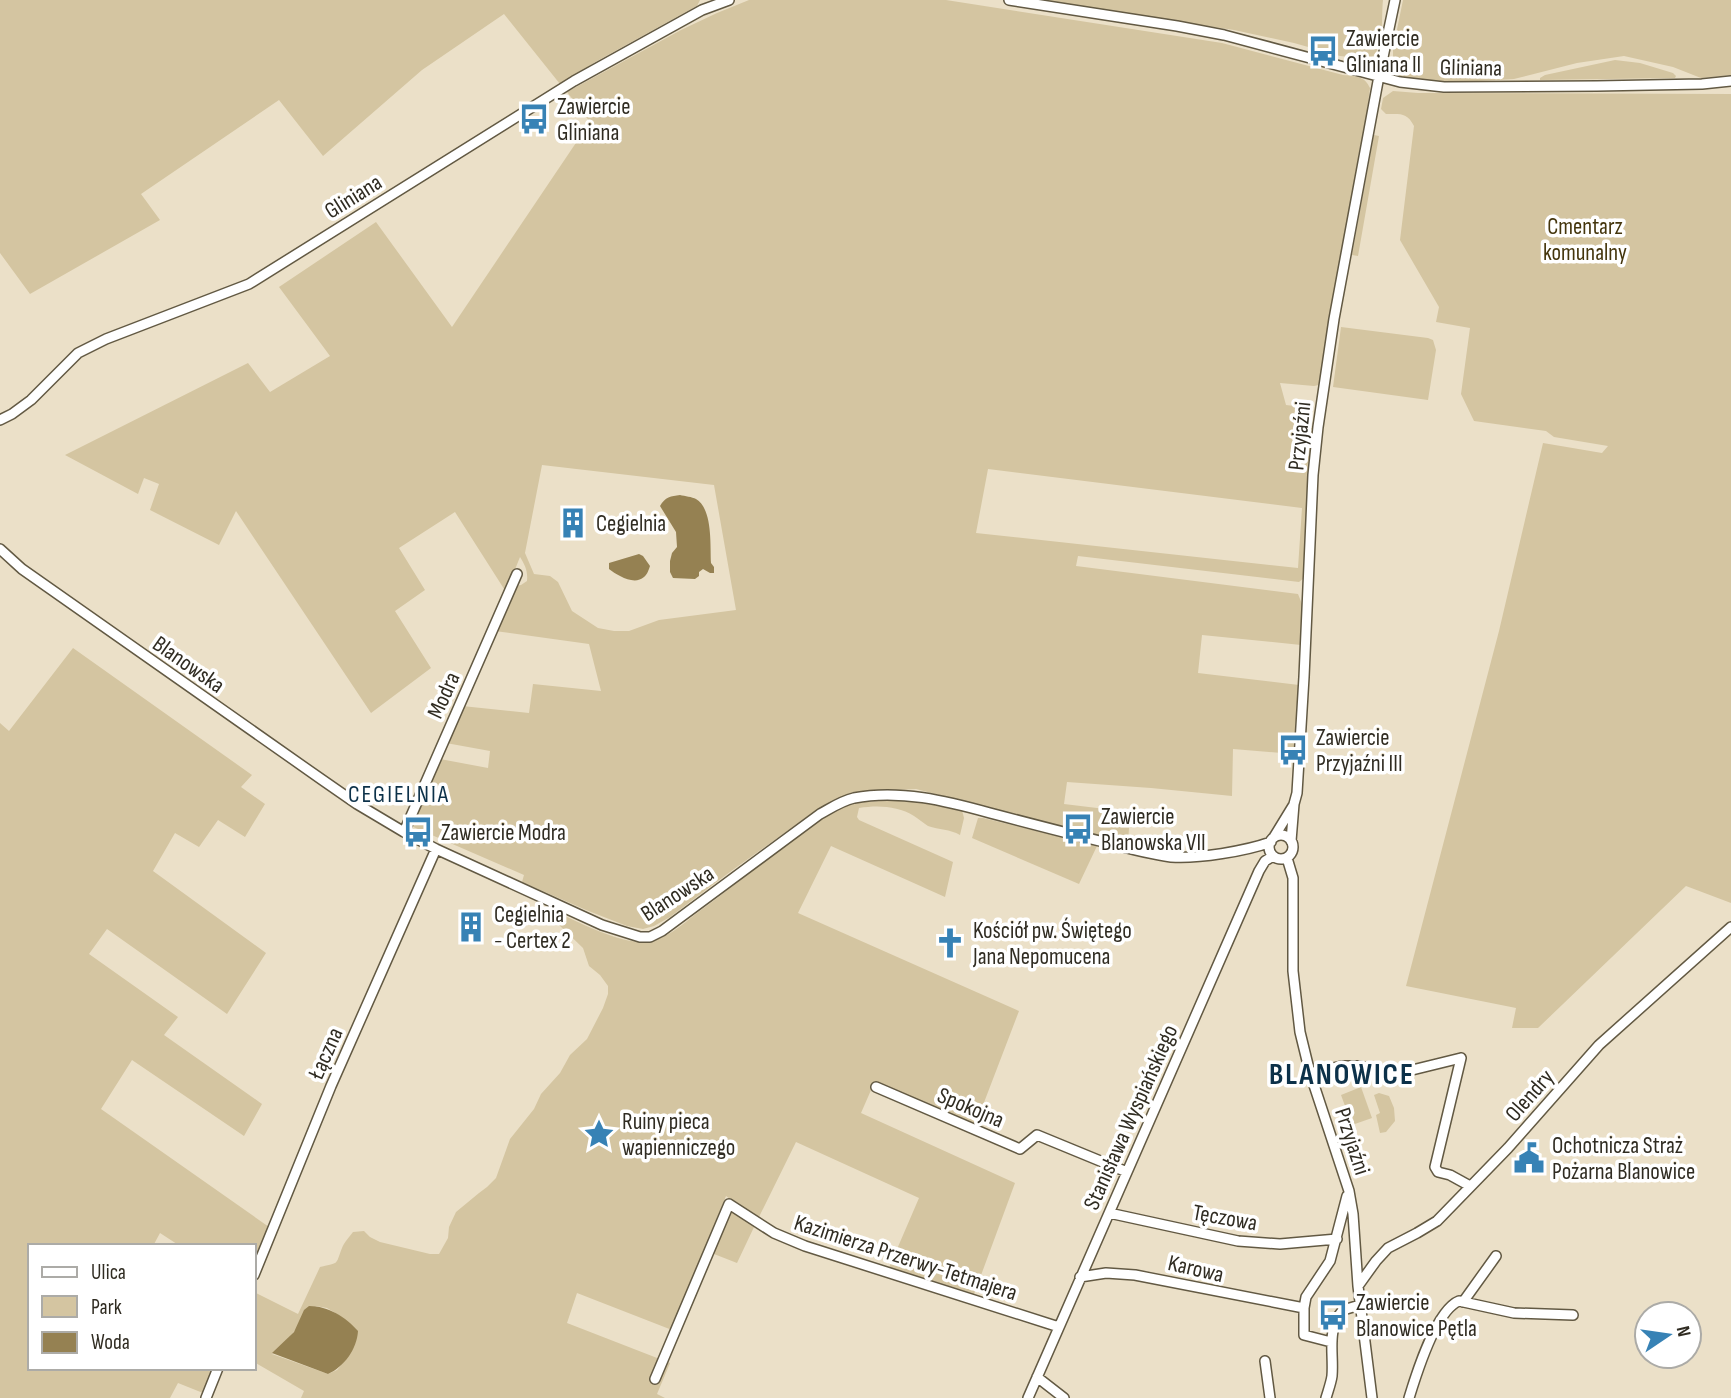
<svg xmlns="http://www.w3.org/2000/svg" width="1731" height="1398" viewBox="0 0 1731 1398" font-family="'Sofia Sans Condensed',sans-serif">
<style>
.green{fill:#d4c5a1;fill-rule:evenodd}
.water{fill:#958152}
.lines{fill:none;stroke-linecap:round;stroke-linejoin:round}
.minor-casing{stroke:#625943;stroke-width:12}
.minor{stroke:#fff;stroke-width:9}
.labels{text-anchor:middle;stroke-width:7;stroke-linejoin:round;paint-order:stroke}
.poi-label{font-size:23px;fill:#302c22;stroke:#fff;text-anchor:start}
.street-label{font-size:23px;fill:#302c22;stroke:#fff}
.park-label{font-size:23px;fill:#44350c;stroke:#fff}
.neighbourhood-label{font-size:24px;letter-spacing:2px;fill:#0c3149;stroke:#fff}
.district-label{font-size:30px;font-weight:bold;letter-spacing:2px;fill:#0c3149;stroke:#fff}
</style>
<rect width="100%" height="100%" fill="#ebe0c8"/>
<path class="green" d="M 0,0 L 700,0 L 697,6 L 693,8 L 597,61 L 560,84 L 504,14 L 422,70 L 323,156 L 279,100 L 141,194 L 160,220 L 30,294 L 0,253 Z
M 749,0 L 946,0 L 1222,43 L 1343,75 C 1355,76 1365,76 1370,88 L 1364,134 L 1360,146 L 1319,385 L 1314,386 L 1280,383 L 1286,405 L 1311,408 L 1312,424 L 1304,578 L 1299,582 L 1078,556 L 1076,566 L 1298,594 L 1302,604 L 1301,645 L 1202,635 L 1198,673 L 1299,685 L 1293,754 L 1233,749 L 1232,796 L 1151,788 L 1067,782 L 1064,804 L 1130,812 L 1128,844 L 916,789 L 862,792 L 835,800 L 821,807 L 734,869 L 670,917 L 654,926 L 643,929 L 627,926 L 586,910 L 522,882 L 524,875 L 411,826 L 440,759 L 488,768 L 490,751 L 446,743 L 462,706 L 529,713 L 533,684 L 601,691 L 589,644 L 495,631 L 515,586 L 521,585 L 527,581 C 528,571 525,565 520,557 L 506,592 L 455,512 L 399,548 L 425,590 L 395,611 L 431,668 L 371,713 L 236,511 L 219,545 L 150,510 L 159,484 L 144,478 L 138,494 L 65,455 L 248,363 L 270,392 L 330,356 L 279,287 L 376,222 L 452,327 L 590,122 L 567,92 L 681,30 L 717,13 ZM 542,465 L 714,485 L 736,610 L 659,620 L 629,631 L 614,631 L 598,628 L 572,611 L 558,582 L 550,576 L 534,574 L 525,553 ZM 988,469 L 1302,508 L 1298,568 L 976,533 Z
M 1035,0 L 1383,0 C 1381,18 1385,45 1371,59 L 1340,56 L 1294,43 L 1234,30 Z
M 1403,0 L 1731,0 L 1731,75 L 1701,78 L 1673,67 L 1624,56 L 1577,63 L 1514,79 L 1442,83 L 1402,78 L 1396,74 L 1393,63 L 1393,49 Z
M 1615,60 L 1640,63 L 1673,73 L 1676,76 L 1675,78 L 1540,80 L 1540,78 L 1545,75 Z
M 1393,91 L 1418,93 L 1731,94 L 1731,903 L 1686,886 L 1538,1028 L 1512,1028 L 1516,1008 L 1406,986 L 1499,631 L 1543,443 L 1602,453 L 1608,446 L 1554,437 L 1546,431 L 1474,421 L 1461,394 L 1470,328 L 1436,322 L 1439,307 L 1400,240 L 1414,126 C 1407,112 1400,114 1386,114 L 1381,109 L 1383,98 Z
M 1374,135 L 1379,136 L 1358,256 L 1352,255 Z
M 1341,327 L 1428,338 L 1433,340 L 1436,350 L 1428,400 L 1333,387 Z
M 73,648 L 252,775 L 241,787 L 265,804 L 245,837 L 218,820 L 199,847 L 175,833 L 153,871 L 266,953 L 227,1014 L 107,929 L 89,954 L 178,1017 L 164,1035 L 262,1104 L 244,1136 L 132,1060 L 101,1109 L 269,1227 L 254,1265 L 254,1246 L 180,1246 L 160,1233 L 153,1246 L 30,1246 L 30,1368 L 212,1368 L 203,1393 L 178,1383 L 170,1398 L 0,1398 L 0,723 L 9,731 Z
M 891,801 L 909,801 L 955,808 L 962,810 L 964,818 L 960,835 C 950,829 939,830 928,826 C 923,823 919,819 914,816 C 898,806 878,805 859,808 L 857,817 L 859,820 L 953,862 L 945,897 L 831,846 L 798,913 L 1019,1011 L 975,1126 L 875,1081 L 861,1113 L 1015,1183 L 973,1297 L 888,1270 L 919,1198 L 796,1142 L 758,1219 L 726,1196 L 672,1330 L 577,1293 L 567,1323 L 670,1363 L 657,1394 L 665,1398 L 301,1398 L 304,1391 L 254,1362 L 254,1292 L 298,1314 L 320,1267 C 340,1262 335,1266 342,1248 C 344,1243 349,1237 353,1232 L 364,1231 L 370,1237 L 380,1242 L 430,1254 L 439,1254 L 448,1238 L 449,1227 L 456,1212 L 479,1193 L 487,1187 L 496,1178 L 510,1139 L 534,1109 L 541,1094 L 560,1073 L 570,1055 L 587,1039 L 603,1008 L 608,994 L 608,986 L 600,975 L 589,966 L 583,948 L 557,923 L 557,917 L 561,914 C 584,925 622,944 647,942 C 665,940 683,924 697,913 C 733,887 767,858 803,832 C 818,822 835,808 854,804 C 865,801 879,801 891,801 ZM 316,1306 L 327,1308 L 340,1316 L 348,1357 L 337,1370 L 328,1374 L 272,1354 L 284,1343 Z
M 978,818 L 983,818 L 1097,846 L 1079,884 L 972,838 Z
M 1361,1087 L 1372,1118 L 1352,1125 L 1341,1095 Z
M 1379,1093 L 1389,1096 L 1394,1108 L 1395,1121 L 1386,1132 L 1380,1133 L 1376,1115 L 1380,1113 L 1374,1095 Z
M 731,1212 L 735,1212 L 755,1225 L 737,1263 L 714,1254 L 728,1214 Z"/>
<path class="water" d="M 680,495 C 685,496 692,497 696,499 C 713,509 710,546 711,563 L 714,567 L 714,573 L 710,573 L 703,569 L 699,572 L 699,576 L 695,579 L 673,578 L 670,572 L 670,561 L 672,553 L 677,547 L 676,532 L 660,506 C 665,497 671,496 680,495 Z
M 639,554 L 643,556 L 650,566 C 649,569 647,575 644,577 C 634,586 617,575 609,569 L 609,563 Z
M 309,1306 C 328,1306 346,1317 358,1331 C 357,1349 344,1367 328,1374 L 272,1353 L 294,1332 L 304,1310 Z"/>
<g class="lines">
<g class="minor-casing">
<path id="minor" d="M 1009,0 L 1177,26 L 1224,35 L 1400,82 L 1444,87 L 1597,86 L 1702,84 L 1731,81
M 0,420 L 12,414 L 31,400 L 78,353 L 106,339 L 249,284 L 574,81 L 702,10 L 729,0
M 0,549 L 22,569 L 321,779 L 357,804 L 404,832 L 436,849 L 602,925 L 640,937 L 650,937 L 662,931 L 820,814 C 831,808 841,801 854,798 C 899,789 947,801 990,813 C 1028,823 1066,833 1104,842 C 1126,848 1148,854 1171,857 C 1198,859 1246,851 1271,842
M 404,832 L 517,574
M1269 847a12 12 0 1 1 24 0a12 12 0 1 1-24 0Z
M 1274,837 L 1293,806
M 1291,841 L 1294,804 L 1297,793 L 1304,677 L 1313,475 L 1318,427 L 1334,319 L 1379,76 L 1395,0
M 1287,858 L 1293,878 L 1293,971 L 1300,1032 L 1310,1073 L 1349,1191 L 1353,1214 L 1358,1286 L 1372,1398
M 1461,1058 L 1435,1167 L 1438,1172 L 1450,1175 L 1470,1186
M 1310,1073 L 1342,1066 L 1357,1066 L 1389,1072 L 1404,1072 L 1461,1058
M 876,1087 L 1020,1149 L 1037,1135 L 1127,1172
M 1109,1213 L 1238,1241 L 1280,1244 L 1337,1239
M 254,1275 L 331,1086 L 436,849
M 1080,1277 L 1106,1273 L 1135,1275 L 1304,1308
M 1358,1286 L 1376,1261 L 1388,1248 L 1417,1233 L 1437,1221 L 1508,1148 L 1599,1045 L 1731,927
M 1463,1302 L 1496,1256
M 1331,1342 L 1304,1335 L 1304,1308 L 1306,1297 L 1330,1261 L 1347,1196
M 1265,1361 L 1270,1398
M 1037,1377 L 1064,1398
M 655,1379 L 729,1204 L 774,1233 L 805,1246 L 1059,1327
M 206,1398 L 218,1368
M 1028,1398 L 1259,871 L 1265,861 L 1273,856
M 1326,1398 C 1328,1391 1331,1383 1332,1376 C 1334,1353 1326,1330 1343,1310 L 1360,1305
M 1409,1398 C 1416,1375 1436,1310 1459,1301 L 1514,1313 L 1573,1315"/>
</g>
<use href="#minor" class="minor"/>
</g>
<defs>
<g id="bus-bare" transform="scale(2.415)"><path d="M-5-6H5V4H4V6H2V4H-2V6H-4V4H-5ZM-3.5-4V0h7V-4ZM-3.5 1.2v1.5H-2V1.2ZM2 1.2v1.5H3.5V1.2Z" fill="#3782b5" stroke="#fff" stroke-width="2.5" paint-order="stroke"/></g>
<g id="building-bare" transform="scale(2.415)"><path d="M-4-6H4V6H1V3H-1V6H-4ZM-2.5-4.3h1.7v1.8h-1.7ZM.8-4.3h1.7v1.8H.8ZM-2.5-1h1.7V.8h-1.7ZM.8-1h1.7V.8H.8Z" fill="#3782b5" stroke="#fff" stroke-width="2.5" paint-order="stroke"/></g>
<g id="church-bare" transform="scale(2.415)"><path d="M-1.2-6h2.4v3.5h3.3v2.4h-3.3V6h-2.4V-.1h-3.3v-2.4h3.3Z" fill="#3782b5" stroke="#fff" stroke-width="2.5" paint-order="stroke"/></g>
<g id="sight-bare" transform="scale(2.415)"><path d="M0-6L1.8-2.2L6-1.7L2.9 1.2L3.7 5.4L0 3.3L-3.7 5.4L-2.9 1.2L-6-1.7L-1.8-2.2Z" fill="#3782b5" stroke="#fff" stroke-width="2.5" paint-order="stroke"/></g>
<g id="civic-bare" transform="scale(2.415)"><path d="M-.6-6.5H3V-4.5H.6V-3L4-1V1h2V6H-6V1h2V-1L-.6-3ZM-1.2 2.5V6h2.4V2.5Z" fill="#3782b5" stroke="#fff" stroke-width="2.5" paint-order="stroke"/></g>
</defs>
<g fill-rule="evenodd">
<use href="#bus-bare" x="1323" y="51"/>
<use href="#bus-bare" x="534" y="119"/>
<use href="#building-bare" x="573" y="523"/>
<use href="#bus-bare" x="1293" y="750"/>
<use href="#bus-bare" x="1078" y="829"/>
<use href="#bus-bare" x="418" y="832"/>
<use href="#building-bare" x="471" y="927"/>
<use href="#church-bare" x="950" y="943"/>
<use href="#sight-bare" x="599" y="1134"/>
<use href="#civic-bare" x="1529" y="1158"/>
<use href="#bus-bare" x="1333" y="1315"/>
</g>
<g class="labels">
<g class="poi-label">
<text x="1346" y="46">Zawiercie<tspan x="1346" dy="26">Gliniana II</tspan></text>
<text x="557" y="114">Zawiercie<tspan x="557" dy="26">Gliniana</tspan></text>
<text x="596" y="531">Cegielnia</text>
<text x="1316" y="745">Zawiercie<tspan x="1316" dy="26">Przyjaźni III</tspan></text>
<text x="1101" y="824">Zawiercie<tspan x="1101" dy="26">Blanowska VII</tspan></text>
<text x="441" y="840">Zawiercie Modra</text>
<text x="494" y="922">Cegielnia<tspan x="494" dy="26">- Certex 2</tspan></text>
<text x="973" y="938">Kościół pw. Świętego<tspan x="973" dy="26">Jana Nepomucena</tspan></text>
<text x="622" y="1129">Ruiny pieca<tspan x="622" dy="26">wapienniczego</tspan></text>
<text x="1552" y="1153">Ochotnicza Straż<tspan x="1552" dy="26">Pożarna Blanowice</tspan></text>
<text x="1356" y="1310">Zawiercie<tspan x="1356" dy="26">Blanowice Pętla</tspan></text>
</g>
<g class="street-label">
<text transform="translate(1471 67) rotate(1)" y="8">Gliniana</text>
<text transform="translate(353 196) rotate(-32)" y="8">Gliniana</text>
<text transform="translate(1299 436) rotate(-84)" y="8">Przyjaźni</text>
<text transform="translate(189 664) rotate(35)" y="8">Blanowska</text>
<text transform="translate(443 695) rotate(-66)" y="8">Modra</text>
<text transform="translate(677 893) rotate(-33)" y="8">Blanowska</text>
<text transform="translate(325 1053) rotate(-66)" y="8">Łączna</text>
<text transform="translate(1529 1095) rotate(-49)" y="8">Olendry</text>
<text transform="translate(971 1107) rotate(23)" y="8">Spokojna</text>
<text transform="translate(1130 1117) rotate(-66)" y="8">Stanisława Wyspiańskiego</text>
<text transform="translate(1353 1141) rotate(72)" y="8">Przyjaźni</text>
<text transform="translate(1225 1217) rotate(10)" y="8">Tęczowa</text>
<text transform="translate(906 1257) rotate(18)" y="8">Kazimierza Przerwy-Tetmajera</text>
<text transform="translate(1196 1268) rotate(13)" y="8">Karowa</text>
</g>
<g class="park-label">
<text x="1585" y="234">Cmentarz<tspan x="1585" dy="26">komunalny</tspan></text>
</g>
<g class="neighbourhood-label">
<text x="399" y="802">CEGIELNIA</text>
</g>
<g class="district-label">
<text x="1342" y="1084">BLANOWICE</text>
</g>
</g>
<rect x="28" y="1244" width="228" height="126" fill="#ffffff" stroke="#acaba7" stroke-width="2"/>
<rect x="42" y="1267" width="35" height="10" fill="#ffffff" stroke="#acaba7" stroke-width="2"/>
<text x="91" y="1279" font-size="21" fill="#302c22">Ulica</text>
<rect x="42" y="1296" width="35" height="21" fill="#d4c5a1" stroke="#acaba7" stroke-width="2"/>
<text x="91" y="1314" font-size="21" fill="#302c22">Park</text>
<rect x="42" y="1332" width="35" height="21" fill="#958152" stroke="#acaba7" stroke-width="2"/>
<text x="91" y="1349" font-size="21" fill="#302c22">Woda</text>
<g transform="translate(1668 1335) rotate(77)"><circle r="33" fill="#ffffff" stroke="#acaba7" stroke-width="2"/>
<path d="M0-5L12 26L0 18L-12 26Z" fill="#3782b5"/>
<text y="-10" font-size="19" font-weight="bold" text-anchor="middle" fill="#302c22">N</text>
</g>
</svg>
